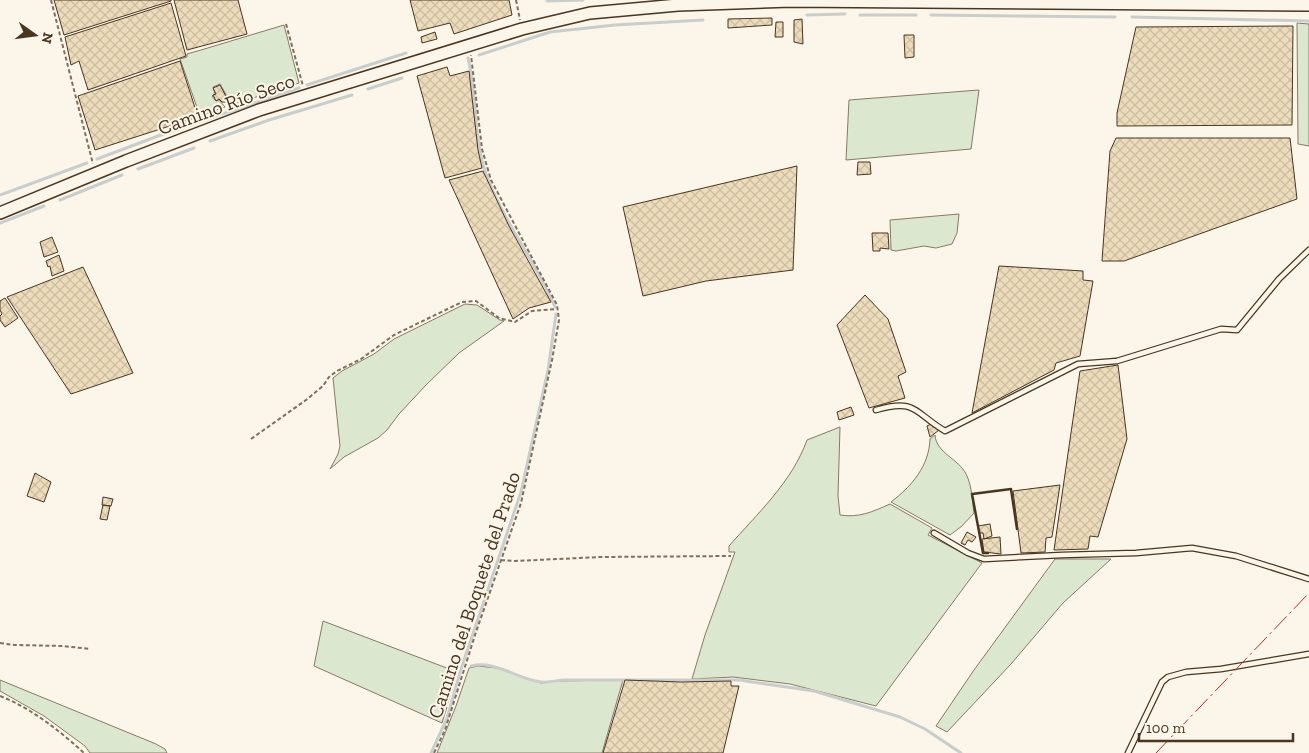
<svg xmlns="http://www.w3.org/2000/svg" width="1309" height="753" viewBox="0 0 1309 753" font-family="'Zilla Slab',serif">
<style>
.green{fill:#dce7d0;stroke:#887966}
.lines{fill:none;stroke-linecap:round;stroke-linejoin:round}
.stream{stroke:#c9cecd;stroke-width:3}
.building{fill:url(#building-cross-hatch);stroke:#4a3520}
.service-casing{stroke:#4a3520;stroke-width:7}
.tertiary-casing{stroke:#4a3520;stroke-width:14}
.path{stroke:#7f6f5c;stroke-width:2;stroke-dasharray:4 2.5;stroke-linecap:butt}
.service{stroke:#fbf6e9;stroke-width:4.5}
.tertiary{stroke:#fbf6e9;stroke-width:11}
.wall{stroke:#4a3520;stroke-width:2.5}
.power{stroke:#c62828;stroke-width:1;stroke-dasharray:18 4 2.5 4;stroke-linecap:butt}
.labels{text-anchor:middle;stroke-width:4;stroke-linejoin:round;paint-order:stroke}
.street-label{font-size:20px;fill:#4a3520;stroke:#fbf6e9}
</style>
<defs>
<pattern id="building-cross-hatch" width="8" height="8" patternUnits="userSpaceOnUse" patternTransform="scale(1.25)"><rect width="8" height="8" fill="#ecdcbc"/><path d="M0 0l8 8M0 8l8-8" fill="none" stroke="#ccbda1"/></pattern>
</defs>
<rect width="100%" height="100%" fill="#fbf6e9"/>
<path class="green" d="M 1297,23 L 1309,24 L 1309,146 L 1298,144 Z
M 284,25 L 299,83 L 232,105 L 220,84 L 213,87 L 215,94 L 212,96 L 216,101 L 219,100 L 225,107 L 200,116 L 180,59 L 187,57 L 187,54 L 201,50 Z
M 979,90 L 971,149 L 846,160 L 849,100 Z
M 959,214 L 957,233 L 952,244 L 936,248 L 924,246 L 896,251 L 891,250 L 890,220 Z
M 465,304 L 477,305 L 500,320 L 504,321 L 459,353 L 426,385 L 399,414 L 387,430 L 378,438 L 344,457 L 330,469 L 338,454 L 340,446 L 333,378 L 342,371 L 374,354 L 394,339 Z
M 840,427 L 838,496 L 840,515 C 859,518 872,512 890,504 L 932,528 L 928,535 L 982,563 L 876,706 L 790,684 L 733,677 L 692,679 L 705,635 L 735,552 L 729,552 L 729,546 C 757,514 792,482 807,440 Z
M 935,435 C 936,453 959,459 966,474 C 972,485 972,501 974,513 L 962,526 L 950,535 L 891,502 C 912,486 929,466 930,439 Z
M 1055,559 L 1111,559 L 1063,603 L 1011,664 L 947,732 L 936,726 L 974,670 Z
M 323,621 L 452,670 L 436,701 L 447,707 L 442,723 L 314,666 Z
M 478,666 L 497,668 L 541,683 L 556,681 L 623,680 L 602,753 L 437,753 L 456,706 L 469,668 Z
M 0,680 L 156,744 L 165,749 L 167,753 L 90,753 L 85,746 L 44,716 L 0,691 Z"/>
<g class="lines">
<path class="stream" d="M 547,1 L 583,0
M 807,15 L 845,14
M 860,15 L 916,15
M 931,15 L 1115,17
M 1132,17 L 1309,21
M 479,55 L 550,32 L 615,25 L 703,20
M 468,58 C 477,95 473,135 485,171 C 501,219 535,260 555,307
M 307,85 L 406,53
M 368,89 L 402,78
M 210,141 L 269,120 L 352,95
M 97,159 L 166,133 L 299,88
M 138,169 L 194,148
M 0,195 L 87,163
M 60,200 L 122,175
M 0,223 L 44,206
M 471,666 C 496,660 516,679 541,682 C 548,683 557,680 565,680 L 739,680 L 814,691 L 900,717 L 925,729 L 961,753
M 431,753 L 447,718 L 462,666 L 521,492 L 548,370 L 556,314"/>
</g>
<path class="building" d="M 54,0 L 171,0 L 171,1 L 64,35 Z
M 174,0 L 238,0 L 247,34 L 187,50 Z
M 410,0 L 509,0 L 512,15 L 454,34 L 450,23 L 418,31 Z
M 171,3 L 186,56 L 88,90 L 79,61 L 71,65 L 65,37 Z
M 772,18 L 772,25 L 728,28 L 728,19 Z
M 802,19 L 803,44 L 794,42 L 794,20 Z
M 776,22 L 783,22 L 783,37 L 775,37 Z
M 1293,26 L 1292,125 L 1117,126 L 1117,113 L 1136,27 Z
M 435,32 L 437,39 L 422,43 L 421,37 Z
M 904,35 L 914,35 L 914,57 L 905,58 Z
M 180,61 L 198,117 L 95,150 L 78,96 Z
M 447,67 L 450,76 L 469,71 L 478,150 L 482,168 L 445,178 L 417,76 Z
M 220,85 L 229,102 L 222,102 L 219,99 L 216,101 L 213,95 L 216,94 L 213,88 Z
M 1116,138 L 1290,138 L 1297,199 L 1124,261 L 1102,261 L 1110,151 Z
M 858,162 L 870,162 L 871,174 L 857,175 Z
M 797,166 L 793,270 L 706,281 L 643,296 L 623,207 Z
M 483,171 L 509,226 L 551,302 L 529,308 L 513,319 L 449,180 Z
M 872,233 L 888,233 L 889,249 L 880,248 L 880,251 L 873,251 Z
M 52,237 L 58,252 L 44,257 L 40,242 Z
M 59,255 L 64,271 L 52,276 L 50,266 L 48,267 L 46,261 Z
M 999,266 L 1083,271 L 1083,280 L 1093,281 L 1080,356 L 1056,363 L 1054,370 L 972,413 Z
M 83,267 L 133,373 L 71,394 L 7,297 Z
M 865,295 L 888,319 L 906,372 L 898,376 L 905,398 L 869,408 L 837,325 Z
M 5,298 L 18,318 L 5,327 L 0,320 L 0,316 L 2,314 L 0,310 L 0,301 Z
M 1118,365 L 1127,439 L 1098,537 L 1090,536 L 1088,549 L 1054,550 L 1080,371 Z
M 851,407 L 854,415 L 839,420 L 837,412 Z
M 931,424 L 939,430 L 930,437 L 927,426 Z
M 35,473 L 51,482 L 44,502 L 27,496 Z
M 1060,485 L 1052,537 L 1046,538 L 1045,552 L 1021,553 L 1013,491 Z
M 103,497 L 113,499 L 111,506 L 102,505 Z
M 103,505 L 110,506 L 107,520 L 100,519 Z
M 990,524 L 992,536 L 984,539 L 983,533 L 980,533 L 978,526 Z
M 967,532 L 976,537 L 972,542 L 968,540 L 965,545 L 961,543 Z
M 1000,537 L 1001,554 L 984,552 L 982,539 Z
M 453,671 L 457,673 L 447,705 L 438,700 Z
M 625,680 L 681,682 L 731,681 L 731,686 L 739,686 L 723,753 L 603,753 Z"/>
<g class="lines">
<g class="service-casing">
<path id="service" d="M 876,410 C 917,398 914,413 945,431 L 1078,364 L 1117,361 L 1221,329 L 1237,330 L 1279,279 L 1309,250
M 934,533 L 968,553 L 984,559 L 1062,555 L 1136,553 L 1192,548 L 1236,556 L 1309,579
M 1128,753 L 1162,682 L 1168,677 L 1186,672 L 1221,669 L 1309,654"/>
</g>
<g class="tertiary-casing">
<path id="tertiary" d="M 0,213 L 126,161 L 259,110 L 522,29 L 590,13 L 678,5 L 791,1 L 1309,5"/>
</g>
<path class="path" d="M 51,0 L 93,164
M 516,0 L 520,20
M 286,24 L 303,86
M 251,439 L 306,400 L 323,386 L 329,377 L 337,371 L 361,359 L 394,335 L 462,302 L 476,301 L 499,318 L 515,322 L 532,311 L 558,309
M 501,560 L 515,561 L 601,557 L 731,556
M 0,643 L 14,645 L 63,646 L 90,649
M 0,696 C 31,708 60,731 84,753
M 434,753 L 445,730 L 476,632 L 521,503 L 552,360 L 559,320 L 557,305 L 491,180 L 482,149 L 471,55"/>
<use href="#service" class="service"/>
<use href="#tertiary" class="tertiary"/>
<path class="wall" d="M 988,553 L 983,553 L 972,494 L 1011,489 L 1017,529"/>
<path class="power" d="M 1156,753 L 1309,593"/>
</g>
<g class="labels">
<g class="street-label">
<text transform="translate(226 104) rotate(-20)" y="7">Camino Río Seco</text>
<text transform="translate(474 595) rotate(-72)" y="7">Camino del Boquete del Prado</text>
</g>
</g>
<g transform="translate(35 35) rotate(104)" stroke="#fbf6e9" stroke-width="4" paint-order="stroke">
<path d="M0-4L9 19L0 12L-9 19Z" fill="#4a3520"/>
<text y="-8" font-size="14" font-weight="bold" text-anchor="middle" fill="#4a3520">N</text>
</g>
<path d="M1139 733v8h154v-8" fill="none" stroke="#4a3520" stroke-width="2.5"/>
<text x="1146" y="733" font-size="15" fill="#4a3520" stroke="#fbf6e9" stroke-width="4" paint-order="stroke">100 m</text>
</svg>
